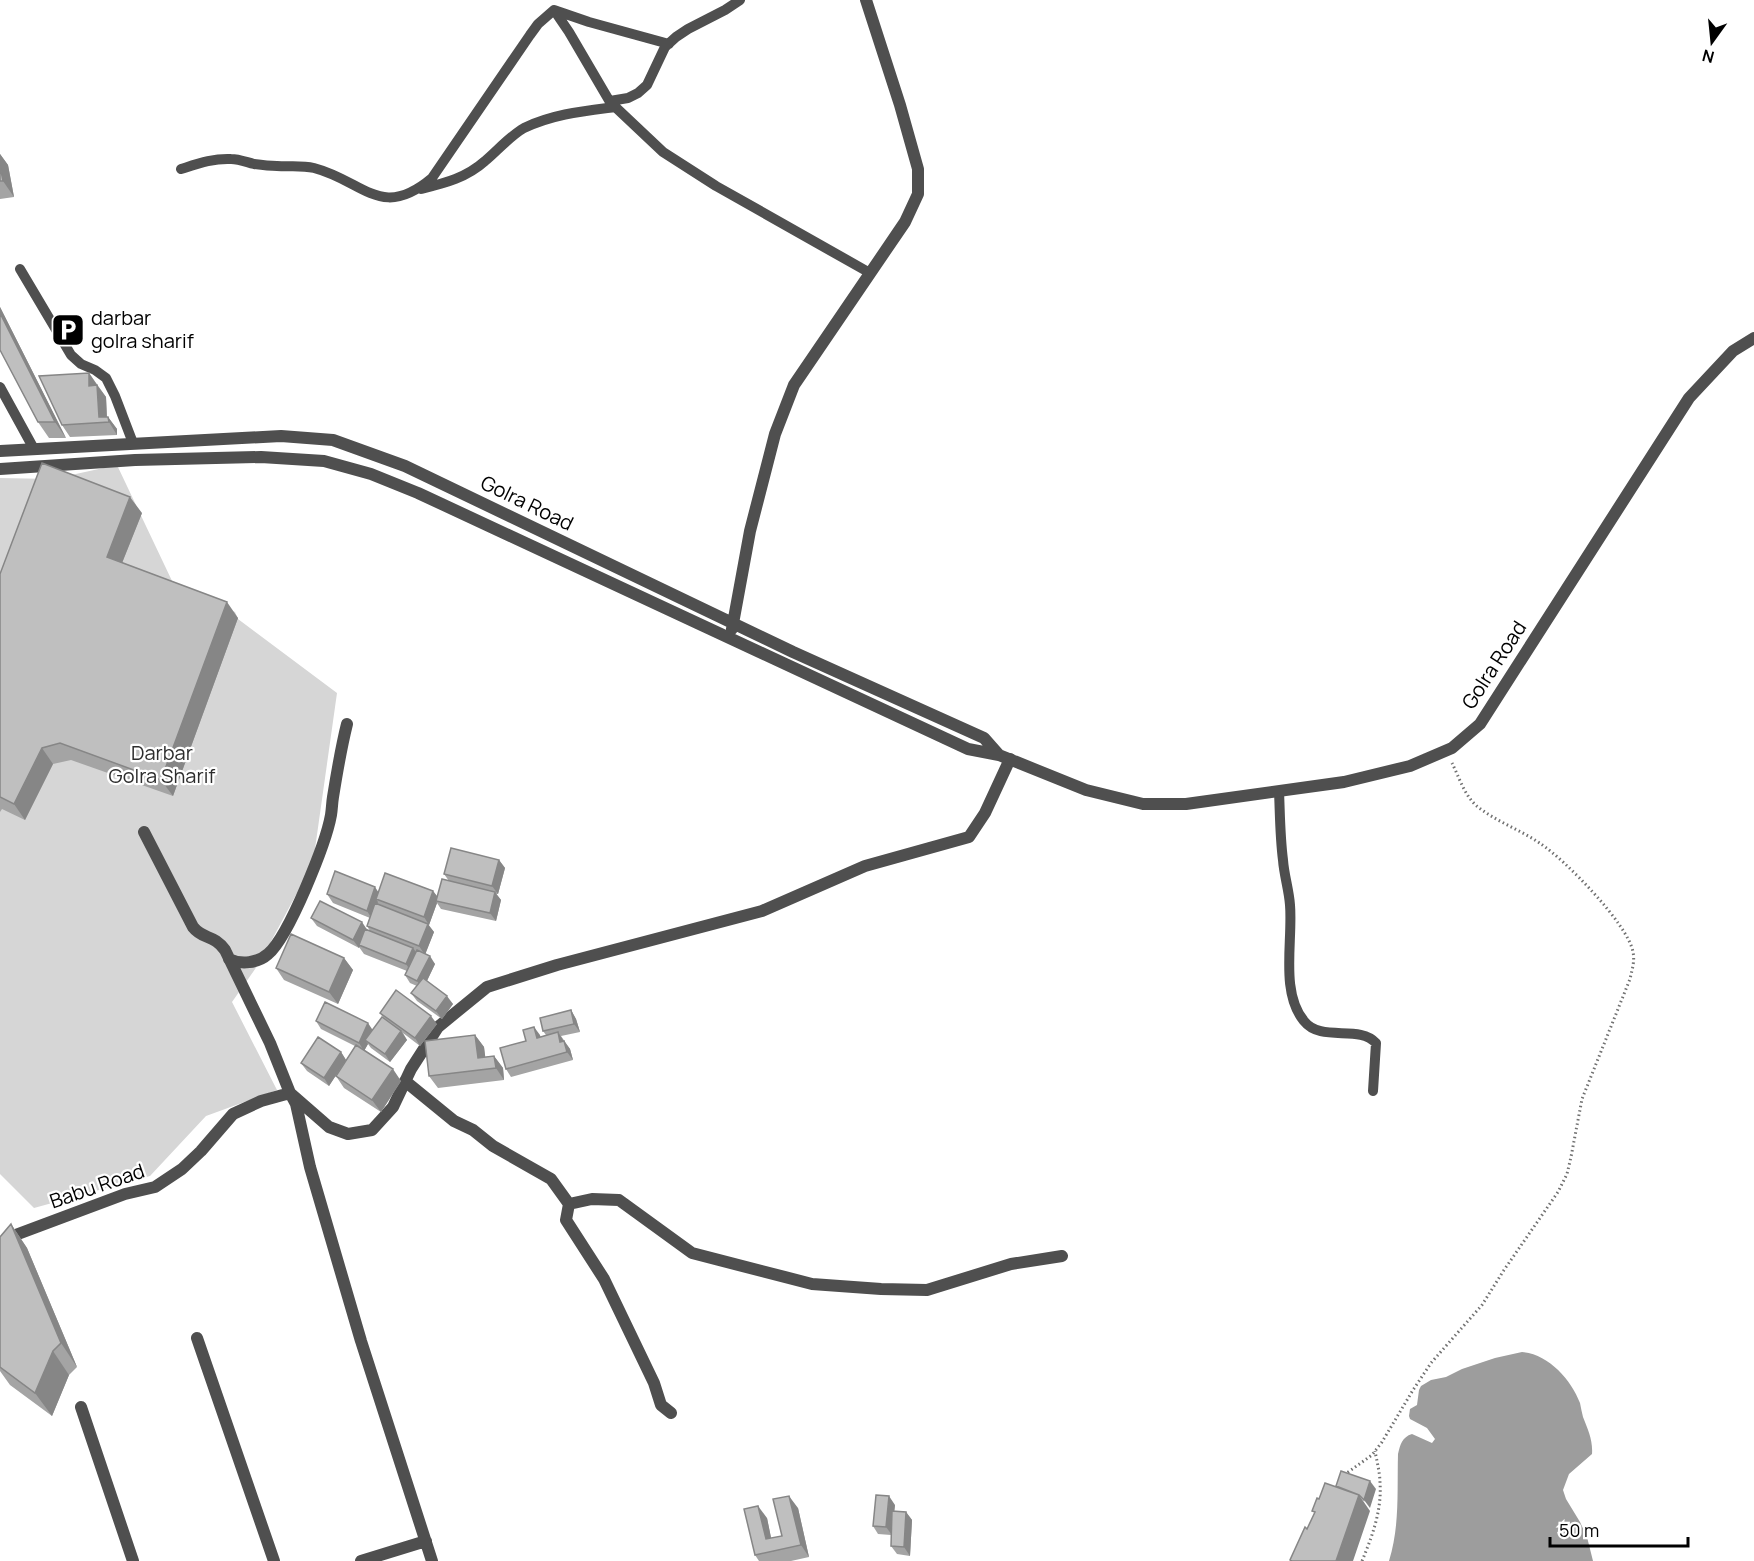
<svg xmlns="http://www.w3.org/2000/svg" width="1754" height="1561" viewBox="0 0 1754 1561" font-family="Manrope,sans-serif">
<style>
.green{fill:#d6d6d6}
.water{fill:#9d9d9d}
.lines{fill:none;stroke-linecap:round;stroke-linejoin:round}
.path{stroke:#717171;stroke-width:3;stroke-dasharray:1.5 3;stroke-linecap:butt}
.service{stroke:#4f4f4f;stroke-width:10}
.minor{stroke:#4f4f4f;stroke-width:12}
.tertiary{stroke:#4f4f4f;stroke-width:12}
.wall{fill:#a4a4a4}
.shaded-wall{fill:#868686}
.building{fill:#bfbfbf;stroke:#868686;stroke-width:1.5}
.labels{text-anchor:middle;stroke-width:4.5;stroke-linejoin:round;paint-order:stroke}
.poi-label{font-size:20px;fill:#000;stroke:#fff;text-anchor:start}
.street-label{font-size:20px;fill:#000;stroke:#fff}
.park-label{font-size:20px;fill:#2d2d2d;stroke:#fff}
</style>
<rect width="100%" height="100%" fill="#fff"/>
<path class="green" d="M 117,465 L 173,583 L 235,612 L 238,619 L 337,693 L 313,863 L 260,962 L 232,1002 L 277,1090 L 206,1116 L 150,1176 L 34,1208 L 0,1174 L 0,478 L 53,479 Z"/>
<path class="water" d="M 1522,1352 C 1548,1354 1571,1379 1580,1403 C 1581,1408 1582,1413 1583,1417 C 1588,1430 1593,1440 1592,1454 L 1569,1474 L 1563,1490 L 1566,1499 L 1580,1522 L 1587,1537 L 1593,1561 L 1389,1561 C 1400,1526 1397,1489 1398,1454 C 1400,1445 1402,1437 1412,1434 L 1432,1443 L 1435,1439 L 1427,1428 L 1410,1419 L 1409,1416 L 1410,1409 L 1417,1405 L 1419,1390 L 1421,1386 L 1431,1380 L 1446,1377 L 1462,1369 L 1495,1358 Z"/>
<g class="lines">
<path class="path" d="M 1344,1475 L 1372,1455 L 1382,1442 L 1413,1390 L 1431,1363 L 1482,1305 L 1504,1270 L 1558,1192 L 1567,1174 L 1571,1157 L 1582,1099 L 1630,979 C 1632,970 1635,961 1633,952 C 1628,924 1565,860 1541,844 C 1521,830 1497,822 1478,807 C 1465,797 1459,777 1452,763
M 1362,1561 C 1372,1537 1382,1510 1380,1483 C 1380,1473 1377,1462 1375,1451"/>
<path class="service" d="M 554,10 L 589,22 L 669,44
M 610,101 L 628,98 L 638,93 L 647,85 L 665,47 L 676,37 L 688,29 L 725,10 L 740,0
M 181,169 C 197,164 214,158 231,159 C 239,159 246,162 254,164 C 261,165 269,166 277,166 C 289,167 301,165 314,168 C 364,181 381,221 432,178 L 530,35 L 538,24 L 554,10 L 569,32 L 610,102 L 663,152 L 716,186 L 870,273
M 421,189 C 445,183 466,178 485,161 C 497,151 510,136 524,128 C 553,114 584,111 615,107
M 20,269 L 71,355 L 81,364 L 95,370 L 106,378 L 115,396 L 133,443
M 0,387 L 34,449
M 1279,791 C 1280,814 1280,837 1283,860 C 1284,875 1289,890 1290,905 C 1293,941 1280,992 1304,1021 C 1321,1043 1359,1024 1376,1043 L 1373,1091"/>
<path class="minor" d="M 144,832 L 193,927 C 203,940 214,934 225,950 L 270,1043 L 290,1093 L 296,1104 L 310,1167 L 361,1341 L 432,1561
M 229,959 C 241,965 258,963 268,954 C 289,936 326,843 331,815 C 332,809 332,803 333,797 C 337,772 341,748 347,724
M 405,1081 L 454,1121 L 473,1130 L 493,1146 L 551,1179 L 569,1204 L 566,1220 L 604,1279 L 654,1383 L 661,1405 L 671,1413
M 569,1204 L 592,1199 L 619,1200 L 692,1253 L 812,1284 L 881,1289 L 927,1290 L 1011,1264 L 1062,1256
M 0,1250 L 10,1237 L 125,1194 L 155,1187 L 182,1169 L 201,1151 L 233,1114 L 261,1101 L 290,1093 L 329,1127 L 348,1134 L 372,1130 L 393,1107 L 411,1069 L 438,1027 L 487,987 L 557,965 L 762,911 L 865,866 L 969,837 L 985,813 L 1010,759
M 197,1338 L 274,1561
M 81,1407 L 133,1561
M 361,1561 L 426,1541"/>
<path class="tertiary" d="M 0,451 L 281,436 L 333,440 L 405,466 L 793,652 L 984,738 L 999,755
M 0,469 L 135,460 L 261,457 L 324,461 L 371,474 L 418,493 L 968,749 L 999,755 L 1086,790 L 1143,804 L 1186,804 L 1344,782 L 1410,766 L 1452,748 L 1480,724 L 1689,398 L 1733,351 L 1754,338
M 732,629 L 750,531 L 775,434 L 794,385 L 905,222 L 918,194 L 918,169 L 900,105 L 866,0"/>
</g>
<path class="wall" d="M 0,154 L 8,165 L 14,197 L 0,199 Z
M 0,307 L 66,438 L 49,438 L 38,422 L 0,350 Z
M 89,373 L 106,397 L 107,417 L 108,417 L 117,429 L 117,435 L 70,437 L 62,425 Z
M 142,513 L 122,563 L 238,618 L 173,796 L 71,760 L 53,764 L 25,820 L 2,809 L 0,812 L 0,574 Z
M 499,860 L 505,868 L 498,894 L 496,894 L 501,900 L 496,921 L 441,909 L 437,903 L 429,925 L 428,925 L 434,932 L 425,954 L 435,964 L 427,981 L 453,1004 L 442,1019 L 417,1001 L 411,993 L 417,986 L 410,983 L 405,975 L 407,971 L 364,954 L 359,947 L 359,948 L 317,926 L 311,918 L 370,931 L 367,926 L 370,918 L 333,903 L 327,894 L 378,892 L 433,891 L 437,896 L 449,881 L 444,874 Z
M 344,958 L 353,970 L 338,1004 L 284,980 L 276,968 Z
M 571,1010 L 576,1019 L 580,1032 L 561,1036 L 570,1049 L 573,1060 L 511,1077 L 506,1069 L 526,1041 L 534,1027 L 540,1037 L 546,1035 L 543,1031 Z
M 380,1013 L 437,1024 L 420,1046 L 403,1033 L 407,1040 L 390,1062 L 371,1048 L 368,1044 L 364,1051 L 401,1081 L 381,1112 L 344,1088 L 336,1076 L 355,1046 L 321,1029 L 316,1021 L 373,1030 L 384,1019 Z
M 475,1035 L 484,1047 L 485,1057 L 494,1056 L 503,1068 L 504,1080 L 438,1088 L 429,1076 Z
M 341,1052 L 346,1060 L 329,1086 L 307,1071 L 301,1063 Z
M 11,1224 L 27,1248 L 77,1367 L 69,1375 L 52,1416 L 10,1385 L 0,1371 L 0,1237 Z
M 895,1505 L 894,1511 L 906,1512 L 912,1520 L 910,1556 L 897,1554 L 891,1546 L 891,1535 L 878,1534 L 873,1526 Z
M 798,1508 L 809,1557 L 791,1561 L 759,1561 L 755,1555 L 767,1518 L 771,1538 L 782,1536 Z"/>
<path class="shaded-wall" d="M 0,154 L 8,165 L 14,197 L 3,181 L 0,166 Z
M 0,307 L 66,438 L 55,422 L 0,313 Z
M 89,373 L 97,385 L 89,386 Z
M 97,385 L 106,397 L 107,422 L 99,417 Z
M 108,417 L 117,429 L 117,435 L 109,422 Z
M 130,497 L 142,513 L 118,573 L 107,557 Z
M 227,602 L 238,618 L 173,796 L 161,780 Z
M 42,748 L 53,764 L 25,820 L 14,804 Z
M 499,860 L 505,868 L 498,894 L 492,886 Z
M 375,887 L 381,896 L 376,899 L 378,902 L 372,919 L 367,911 Z
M 433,891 L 439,899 L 436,901 L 437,903 L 429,925 L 424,917 Z
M 495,892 L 501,900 L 496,921 L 490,913 Z
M 362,922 L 368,931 L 359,948 L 353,940 Z
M 428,924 L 434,932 L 425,955 L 419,946 Z
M 413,948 L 419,956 L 412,973 L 406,964 Z
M 430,956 L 435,964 L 423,989 L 417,981 Z
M 344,958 L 353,970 L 338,1004 L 329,992 Z
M 447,996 L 453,1004 L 442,1019 L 436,1011 Z
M 571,1010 L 576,1019 L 580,1032 L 574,1024 Z
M 431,1016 L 437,1024 L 420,1046 L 415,1038 Z
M 368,1023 L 374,1032 L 365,1040 L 368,1044 L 364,1051 L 359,1043 Z
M 534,1027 L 540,1035 L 543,1046 L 537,1038 Z
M 401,1031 L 407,1040 L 390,1062 L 385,1054 Z
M 558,1032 L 563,1040 L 566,1050 L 560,1042 Z
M 475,1035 L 484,1047 L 487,1070 L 478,1058 Z
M 564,1041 L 570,1049 L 573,1060 L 567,1052 Z
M 341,1052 L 346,1060 L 329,1086 L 324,1078 Z
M 494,1056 L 503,1068 L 504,1080 L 496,1068 Z
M 393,1069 L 401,1081 L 381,1112 L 372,1100 Z
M 11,1224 L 27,1248 L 77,1367 L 61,1343 Z
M 53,1351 L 69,1375 L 52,1416 L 35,1393 Z
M 1370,1481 L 1376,1489 L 1370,1508 L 1364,1500 Z
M 1359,1495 L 1370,1511 L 1353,1561 L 1336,1561 Z
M 789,1496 L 798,1508 L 809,1557 L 801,1545 Z
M 889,1496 L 895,1505 L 892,1535 L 886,1527 Z
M 758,1506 L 767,1518 L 774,1552 L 766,1539 Z
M 906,1512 L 912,1520 L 910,1556 L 904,1547 Z"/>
<path class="building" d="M 0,166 L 3,181 L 0,181 Z
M 0,313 L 55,422 L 38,422 L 0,350 Z
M 89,373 L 89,386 L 97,385 L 99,417 L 108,417 L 109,422 L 62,425 L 39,376 Z
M 42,463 L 130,497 L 107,557 L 227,602 L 161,780 L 60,743 L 42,748 L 14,804 L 0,797 L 0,574 Z
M 451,848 L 499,860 L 492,886 L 444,874 Z
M 335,871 L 375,887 L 367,911 L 327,894 Z
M 385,873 L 433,891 L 424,917 L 376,899 Z
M 442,879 L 495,892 L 490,913 L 436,901 Z
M 320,901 L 362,922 L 353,940 L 311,918 Z
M 375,903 L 428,924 L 419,946 L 367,926 Z
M 365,929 L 413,948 L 406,964 L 359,945 Z
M 291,934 L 344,958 L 329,992 L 276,968 Z
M 417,950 L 430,956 L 417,981 L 405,975 Z
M 423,978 L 447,996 L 436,1011 L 411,993 Z
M 396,990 L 431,1016 L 415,1038 L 380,1013 Z
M 325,1002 L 368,1023 L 359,1043 L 316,1021 Z
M 571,1010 L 574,1024 L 543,1031 L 540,1018 Z
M 382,1017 L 401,1031 L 385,1054 L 365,1040 Z
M 534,1027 L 537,1038 L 558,1032 L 560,1042 L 564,1041 L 567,1052 L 506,1069 L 500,1048 L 526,1041 L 523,1030 Z
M 475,1035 L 478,1058 L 494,1056 L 496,1068 L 429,1076 L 425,1041 Z
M 318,1037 L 341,1052 L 324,1078 L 301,1063 Z
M 356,1045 L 393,1069 L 372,1100 L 336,1076 Z
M 11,1224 L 61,1343 L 53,1351 L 35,1393 L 0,1367 L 0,1237 Z
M 1341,1471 L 1370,1481 L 1364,1500 L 1359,1495 L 1336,1486 Z
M 1325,1483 L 1359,1495 L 1336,1561 L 1292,1561 L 1290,1560 L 1305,1527 L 1307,1529 L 1315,1512 L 1312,1511 L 1317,1498 L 1319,1499 Z
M 876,1495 L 889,1496 L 886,1527 L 873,1526 Z
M 789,1496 L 801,1545 L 755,1555 L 744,1509 L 758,1506 L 766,1539 L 782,1536 L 773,1499 Z
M 892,1511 L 906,1512 L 904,1547 L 891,1546 Z"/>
<defs>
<g id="parking-square" transform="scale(1.725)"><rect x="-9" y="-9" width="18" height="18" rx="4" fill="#000" stroke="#fff"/><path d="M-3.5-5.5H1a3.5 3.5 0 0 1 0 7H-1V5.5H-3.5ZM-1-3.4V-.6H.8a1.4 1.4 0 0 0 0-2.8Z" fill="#fff"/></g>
</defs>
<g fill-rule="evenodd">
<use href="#parking-square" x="68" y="330"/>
</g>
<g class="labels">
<g class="poi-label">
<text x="91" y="325">darbar<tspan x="91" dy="23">golra sharif</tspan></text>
</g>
<g class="street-label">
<text transform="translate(527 503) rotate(26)" y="7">Golra Road</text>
<text transform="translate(1494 665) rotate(-57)" y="7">Golra Road</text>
<text transform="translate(97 1186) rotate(-19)" y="7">Babu Road</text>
</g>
<g class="park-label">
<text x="162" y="760">Darbar<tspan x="162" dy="23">Golra Sharif</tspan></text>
</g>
</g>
<g transform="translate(1712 42) rotate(195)" stroke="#ffffff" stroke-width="4.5" paint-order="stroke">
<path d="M0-4.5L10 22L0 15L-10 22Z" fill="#000000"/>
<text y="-9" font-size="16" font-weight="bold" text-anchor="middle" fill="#000000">N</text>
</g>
<path d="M1550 1537v9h138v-9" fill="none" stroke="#000000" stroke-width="3"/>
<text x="1559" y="1537" font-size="18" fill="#000000" stroke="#ffffff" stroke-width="4.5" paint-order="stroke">50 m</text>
</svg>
